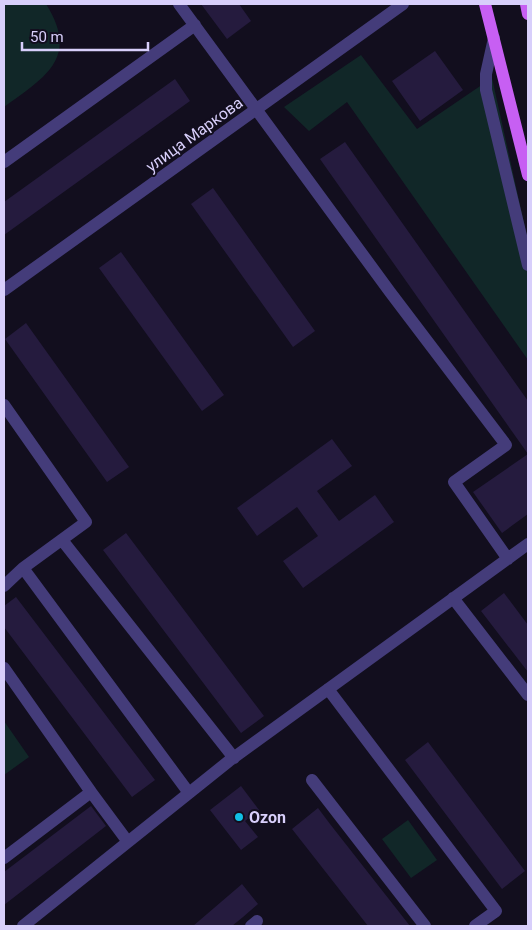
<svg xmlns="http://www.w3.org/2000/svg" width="532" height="930" viewBox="0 0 532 930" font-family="Roboto,sans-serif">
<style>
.green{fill:#112728}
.building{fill:#251b3e}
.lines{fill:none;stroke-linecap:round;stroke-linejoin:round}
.minor{stroke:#443c7a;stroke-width:12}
.major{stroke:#c75ff3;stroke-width:12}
.poi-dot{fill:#11bfe5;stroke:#120e1e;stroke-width:2}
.labels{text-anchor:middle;stroke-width:4;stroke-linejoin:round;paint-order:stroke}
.street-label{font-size:16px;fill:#d8cffb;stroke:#120e1e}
.poi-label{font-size:16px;font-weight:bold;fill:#d8cffb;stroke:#120e1e;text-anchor:start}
</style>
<rect width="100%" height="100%" fill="#120e1e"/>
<path class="green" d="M 4,4 L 46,4 C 80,58 45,77 4,107 Z
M 361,55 L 417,129 L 492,78 L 528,241 L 528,360 L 347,102 L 309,131 L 284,107 Z
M 4,721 L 29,757 L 4,775 Z
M 408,820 L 437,860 L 411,878 L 382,839 Z"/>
<path class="building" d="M 201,4 L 239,4 L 251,21 L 227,39 Z
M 435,51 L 463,90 L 420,121 L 392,81 Z
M 175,79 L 190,101 L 4,235 L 4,202 Z
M 345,142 L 528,401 L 528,454 L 320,159 Z
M 213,188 L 315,331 L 293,347 L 191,204 Z
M 121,252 L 224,395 L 202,411 L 99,268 Z
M 26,323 L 129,467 L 107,482 L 5,339 Z
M 332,439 L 352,466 L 317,491 L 339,521 L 375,495 L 394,522 L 303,588 L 283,561 L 318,536 L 297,507 L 257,536 L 237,508 Z
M 528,454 L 528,514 L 502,533 L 473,492 Z
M 126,533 L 264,716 L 241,733 L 103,550 Z
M 504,593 L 528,625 L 528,672 L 481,611 Z
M 16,597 L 155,780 L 132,797 L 4,627 L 4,606 Z
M 428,742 L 525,871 L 502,889 L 405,760 Z
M 241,786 L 259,810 L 245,821 L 258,837 L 241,850 L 210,810 Z
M 91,806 L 106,826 L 4,905 L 4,872 Z
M 318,808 L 330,824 L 410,926 L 368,926 L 292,829 Z
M 242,884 L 258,904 L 243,917 L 232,926 L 193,926 Z"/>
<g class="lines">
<path class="minor" d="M 179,4 L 390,292 L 506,445 L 454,482 L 508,559
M 494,38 L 486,74 L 486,90 L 528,265
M 4,162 L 195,25
M 4,290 L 403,4
M 4,405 L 86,522 L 23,568 L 4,586
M 62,540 L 234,758
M 23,568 L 189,793
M 453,598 L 528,695
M 4,668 L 91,792
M 328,689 L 496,911 L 475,926
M 312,780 L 425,926
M 4,858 L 91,792 L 128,842
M 23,926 L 229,761 L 528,544
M 251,926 L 257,921"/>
<path class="major" d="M 485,4 L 528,175
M 526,4 L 528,14"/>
</g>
<circle class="poi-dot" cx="239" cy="817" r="5"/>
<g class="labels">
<g class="street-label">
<text transform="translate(194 134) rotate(-36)" y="6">улица Маркова</text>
</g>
<g class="poi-label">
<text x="249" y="823">Ozon</text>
</g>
</g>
<rect width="532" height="930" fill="none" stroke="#d8cffb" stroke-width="10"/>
<path d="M22 42v8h126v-8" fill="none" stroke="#d8cffb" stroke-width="2.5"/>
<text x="30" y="42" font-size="15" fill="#d8cffb" stroke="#120e1e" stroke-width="4" paint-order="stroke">50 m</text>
</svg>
